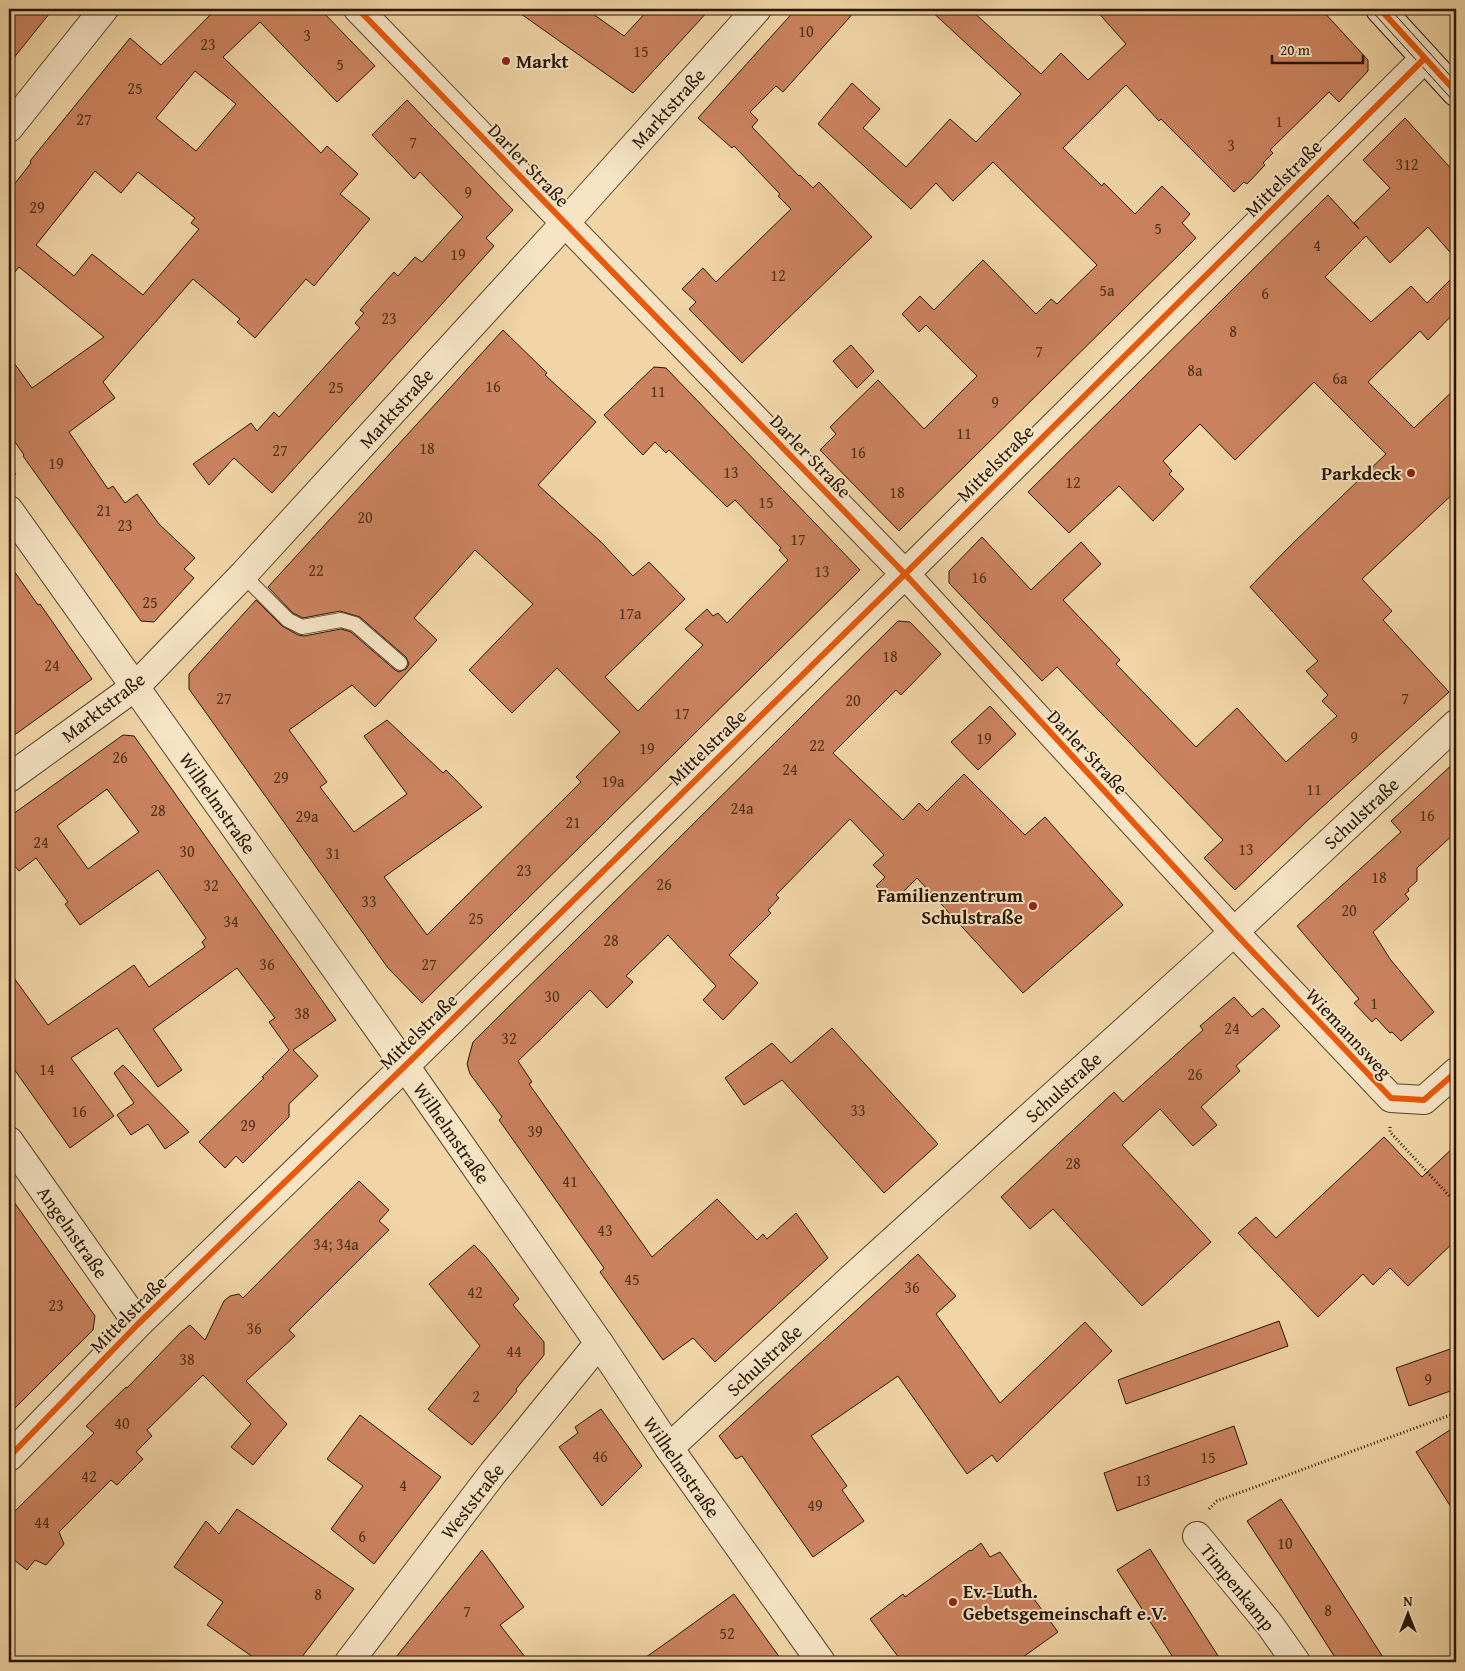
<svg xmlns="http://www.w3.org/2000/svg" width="1465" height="1671" viewBox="0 0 1465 1671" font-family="'Gentium Book Plus',serif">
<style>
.building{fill:#cb835f;stroke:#271400;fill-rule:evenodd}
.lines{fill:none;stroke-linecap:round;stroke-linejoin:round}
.service-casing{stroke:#5a442a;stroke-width:16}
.minor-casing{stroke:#5a442a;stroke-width:30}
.tertiary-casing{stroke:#5a442a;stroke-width:30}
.secondary-casing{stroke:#271400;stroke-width:30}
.path{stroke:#271400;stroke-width:3;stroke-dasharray:1 2.5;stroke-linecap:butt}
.service{stroke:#f6e4c5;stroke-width:14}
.minor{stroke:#f6e4c5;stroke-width:28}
.tertiary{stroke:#f6e4c5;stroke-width:28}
.secondary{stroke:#f6e4c5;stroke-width:28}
.tram{stroke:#271400;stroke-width:1}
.cycleway-casing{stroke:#f6e4c5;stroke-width:9}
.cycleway{stroke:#e8590c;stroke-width:6}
.poi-dot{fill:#8f2418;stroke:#f6e4c5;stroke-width:2}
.labels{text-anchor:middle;stroke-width:4;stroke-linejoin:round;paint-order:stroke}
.number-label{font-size:16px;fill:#503018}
.poi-label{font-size:19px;font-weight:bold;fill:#271400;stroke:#f6e4c5;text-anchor:start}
.street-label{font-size:19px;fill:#271400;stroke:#f6e4c5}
</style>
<rect width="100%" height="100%" fill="#f1d5a6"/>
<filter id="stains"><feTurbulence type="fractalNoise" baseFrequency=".004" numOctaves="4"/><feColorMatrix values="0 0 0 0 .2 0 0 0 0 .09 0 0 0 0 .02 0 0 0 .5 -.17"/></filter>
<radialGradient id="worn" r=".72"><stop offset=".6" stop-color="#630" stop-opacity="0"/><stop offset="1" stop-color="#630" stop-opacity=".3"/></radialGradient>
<path class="building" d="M 9,9 L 53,9 L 9,64 Z
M 216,9 L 320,9 L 375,66 L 337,102 L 260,22 L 223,57 L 321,153 L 327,146 L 358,174 L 340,194 L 370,219 L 314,286 L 306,279 L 255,338 L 237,322 L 240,319 L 193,279 L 103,382 L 115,398 L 69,432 L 108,489 L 113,486 L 125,503 L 137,494 L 159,524 L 195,558 L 184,569 L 194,578 L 154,622 L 141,621 L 23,456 L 24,455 L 9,433 L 9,356 L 32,388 L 104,337 L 19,267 L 9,279 L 9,191 L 31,163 L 30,161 L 130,38 L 161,65 ZM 195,71 L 236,104 L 196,151 L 156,118 ZM 95,171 L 121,193 L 138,172 L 195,218 L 191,223 L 199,229 L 143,295 L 92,254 L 74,276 L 36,245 Z
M 514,9 L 586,9 L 624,36 L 649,9 L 710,9 L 633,93 Z
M 796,9 L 857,9 L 783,92 L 776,86 L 750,112 L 758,120 L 752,127 L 799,176 L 800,175 L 813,188 L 819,182 L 872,237 L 742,363 L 689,309 L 696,302 L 682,289 L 703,268 L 716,282 L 791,209 L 778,196 L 780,194 L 734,146 L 732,148 L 698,118 Z
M 929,9 L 970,9 L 1041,74 L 1061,53 L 1088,80 L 1126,44 L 1095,9 L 1321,9 L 1368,60 L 1368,71 L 1339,102 L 1329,92 L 1270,150 L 1273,153 L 1263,163 L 1265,165 L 1247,184 L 1244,182 L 1234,192 L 1161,119 L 1159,121 L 1126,85 L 1063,148 L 1102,186 L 1104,183 L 1135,214 L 1162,186 L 1190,214 L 1182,223 L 1196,238 L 899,531 L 820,450 L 836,434 L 830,427 L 878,380 L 924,429 L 977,376 L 926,325 L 919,332 L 902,314 L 920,296 L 934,310 L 983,260 L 1036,314 L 1051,299 L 1057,304 L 1097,265 L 993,162 L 953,201 L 936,183 L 911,209 L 818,124 L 852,83 L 880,109 L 863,128 L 906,167 L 950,119 L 976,142 L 1021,94 Z
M 407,100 L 513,210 L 486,238 L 494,246 L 272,493 L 234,458 L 209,485 L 193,464 L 251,423 L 257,431 L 274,412 L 279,417 L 360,328 L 355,323 L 364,313 L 360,310 L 394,272 L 398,276 L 415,257 L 422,262 L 463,217 L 420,172 L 414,179 L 372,135 Z
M 1405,118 L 1456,174 L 1456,259 L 1428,227 L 1390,263 L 1366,236 L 1325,277 L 1371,322 L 1411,286 L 1427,303 L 1456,274 L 1456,311 L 1428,340 L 1420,331 L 1368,382 L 1414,428 L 1456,388 L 1456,491 L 1362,579 L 1392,611 L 1383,620 L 1449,692 L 1308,820 L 1235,890 L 1204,858 L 1223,840 L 1057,667 L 1042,681 L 949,583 L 949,571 L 982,537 L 1031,590 L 1081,542 L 1101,564 L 1063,600 L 1120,660 L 1116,664 L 1196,747 L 1237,708 L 1286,762 L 1337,716 L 1322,701 L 1328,695 L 1306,671 L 1318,661 L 1250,587 L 1293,543 L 1386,454 L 1314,382 L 1235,460 L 1200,424 L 1163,461 L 1172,471 L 1169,474 L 1184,489 L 1153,521 L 1119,486 L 1069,533 L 1028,492 L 1328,195 L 1359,229 L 1354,223 L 1390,188 L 1363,160 Z
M 503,330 L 547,373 L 545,375 L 596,422 L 538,485 L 601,542 L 633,576 L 649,562 L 685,599 L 605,677 L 638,711 L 703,645 L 685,629 L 707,609 L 713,616 L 718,613 L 727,623 L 788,560 L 779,550 L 781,548 L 735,500 L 727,507 L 669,450 L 666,453 L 655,442 L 643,455 L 604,415 L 654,367 L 666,368 L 860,570 L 422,1003 L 388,968 L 189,689 L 189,674 L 256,600 L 282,626 L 298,635 L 304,636 L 341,629 L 351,632 L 395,670 L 399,672 L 406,669 L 409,664 L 406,657 L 360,617 L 340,611 L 303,618 L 293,613 L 268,587 ZM 475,550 L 533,604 L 469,670 L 512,713 L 557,668 L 620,732 L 576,777 L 581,782 L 427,935 L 384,877 L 482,807 L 446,770 L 443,773 L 387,720 L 364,736 L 407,794 L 354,832 L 320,787 L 327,782 L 289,730 L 352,685 L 375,707 L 437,640 L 414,618 Z
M 851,345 L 874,371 L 857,388 L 833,361 Z
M 9,564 L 38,605 L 40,604 L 92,679 L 9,739 Z
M 898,621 L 910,622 L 941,654 L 901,695 L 896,690 L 833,753 L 903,820 L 919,803 L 927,811 L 964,774 L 1025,835 L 1045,817 L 1123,905 L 1023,993 L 917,878 L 893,902 L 876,886 L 885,877 L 873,865 L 884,855 L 850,819 L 776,895 L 779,898 L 768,910 L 771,913 L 729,955 L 758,983 L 723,1020 L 703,1000 L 716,986 L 668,935 L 626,976 L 633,982 L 607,1008 L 590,990 L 547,1033 L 518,1061 L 532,1082 L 529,1084 L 652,1257 L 717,1199 L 757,1240 L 763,1234 L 767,1239 L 796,1213 L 828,1258 L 715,1362 L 693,1338 L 663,1360 L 600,1272 L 604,1268 L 499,1120 L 502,1117 L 470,1074 L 467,1064 L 473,1042 Z
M 990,706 L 1016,734 L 978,770 L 951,742 Z
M 123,735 L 134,736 L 336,1020 L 293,1050 L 318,1076 L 289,1104 L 289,1117 L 243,1163 L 236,1156 L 225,1168 L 199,1142 L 264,1078 L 262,1077 L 289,1050 L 269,1022 L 275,1018 L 237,968 L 153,1029 L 182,1070 L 158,1087 L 117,1028 L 71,1058 L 114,1116 L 70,1148 L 9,1062 L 9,971 L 48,1025 L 134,965 L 149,987 L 205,947 L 202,942 L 206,938 L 158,870 L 80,925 L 65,904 L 68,902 L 36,858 L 19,871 L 9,860 L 9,817 ZM 107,789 L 139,832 L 88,869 L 57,826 Z
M 1456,761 L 1456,832 L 1417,868 L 1417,881 L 1408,889 L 1409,891 L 1405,894 L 1409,899 L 1373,932 L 1390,959 L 1434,1012 L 1401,1041 L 1392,1032 L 1390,1033 L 1376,1018 L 1372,1022 L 1354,1003 L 1359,999 L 1297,926 L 1401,832 L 1391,821 Z
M 1234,997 L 1252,1017 L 1263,1008 L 1280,1026 L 1236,1066 L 1240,1071 L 1201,1107 L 1217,1125 L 1193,1146 L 1160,1109 L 1122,1145 L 1211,1242 L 1142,1306 L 1053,1209 L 1030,1229 L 1001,1197 L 1114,1092 L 1123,1102 L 1203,1030 L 1200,1026 Z
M 832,1028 L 938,1144 L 884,1193 L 782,1080 L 744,1105 L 725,1078 L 772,1043 L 791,1063 Z
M 123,1065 L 189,1132 L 165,1149 L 148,1124 L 131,1135 L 117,1115 L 134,1103 L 114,1073 Z
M 1384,1137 L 1422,1177 L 1456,1145 L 1456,1240 L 1408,1286 L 1390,1268 L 1373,1285 L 1363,1274 L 1318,1317 L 1238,1233 L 1256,1217 L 1276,1238 Z
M 359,1181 L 389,1210 L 379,1221 L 389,1230 L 289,1330 L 295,1336 L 246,1381 L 287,1424 L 253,1465 L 231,1447 L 251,1424 L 203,1375 L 147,1430 L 152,1436 L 136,1452 L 143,1459 L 117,1485 L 111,1480 L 59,1532 L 64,1544 L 46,1565 L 35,1560 L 27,1570 L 9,1556 L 9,1517 L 94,1433 L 86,1426 L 126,1387 L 127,1388 L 181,1332 L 190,1325 L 205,1340 L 224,1301 L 230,1296 L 239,1294 L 243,1298 Z
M 9,1195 L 95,1316 L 93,1330 L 9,1414 Z
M 474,1245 L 486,1257 L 519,1299 L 513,1305 L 544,1342 L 544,1355 L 516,1389 L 517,1391 L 508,1402 L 472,1445 L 428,1409 L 480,1346 L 429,1284 Z
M 918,1254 L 956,1296 L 936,1314 L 1000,1403 L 1085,1322 L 1112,1351 L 997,1462 L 992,1455 L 967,1474 L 898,1376 L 811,1436 L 847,1486 L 842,1490 L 864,1521 L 813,1557 L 742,1456 L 736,1459 L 719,1436 Z
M 1279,1321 L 1288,1346 L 1126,1404 L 1118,1380 Z
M 1456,1347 L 1456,1389 L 1409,1406 L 1396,1368 Z
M 601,1409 L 642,1466 L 602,1506 L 559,1447 L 578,1433 L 575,1427 Z
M 360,1415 L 441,1477 L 374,1564 L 331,1529 L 363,1486 L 327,1459 Z
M 1234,1426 L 1247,1464 L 1117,1511 L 1104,1473 Z
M 1456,1426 L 1456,1515 L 1416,1452 Z
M 1281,1499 L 1324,1565 L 1386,1662 L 1338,1662 L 1290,1587 L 1247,1521 Z
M 237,1509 L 354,1589 L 298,1662 L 260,1662 L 207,1625 L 223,1602 L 174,1567 L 206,1521 L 219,1534 Z
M 981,1543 L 990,1557 L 1000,1552 L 1058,1632 L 1016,1662 L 902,1662 L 870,1619 L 903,1594 L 905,1597 L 970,1550 L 971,1551 Z
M 1150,1549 L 1190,1612 L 1222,1662 L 1176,1662 L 1117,1570 Z
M 482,1550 L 524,1607 L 500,1625 L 529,1662 L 392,1662 Z
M 734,1594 L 783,1662 L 639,1662 L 676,1636 Z"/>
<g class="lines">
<g class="service-casing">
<path id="service" d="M 243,575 L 288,620 L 302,627 L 341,620 L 355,624 L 400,663"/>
</g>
<g class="minor-casing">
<path id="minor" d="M 358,9 L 905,574 L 1234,932 L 1391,1098 L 1424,1100 L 1456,1072
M 9,778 L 136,686 L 243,575 L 565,223 L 757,9
M 9,1141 L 138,1324
M 669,1448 L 853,1277 L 1234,932 L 1456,724
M 9,1457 L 138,1324 L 405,1066 L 905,574 L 1425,58
M 1197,1536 L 1270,1625 L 1296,1662
M 349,1662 L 493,1473 L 599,1343"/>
</g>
<g class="tertiary-casing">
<path id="tertiary" d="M 9,128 L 104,9
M 9,510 L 405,1066 L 599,1343 L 669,1448 L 821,1662"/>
</g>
<g class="secondary-casing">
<path id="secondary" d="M 1380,9 L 1456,92"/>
</g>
<path class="path" d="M 9,478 L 17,472
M 1390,1127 L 1390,1132 L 1456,1203
M 1209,1509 L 1217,1501 L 1456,1413"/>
<use href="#service" class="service"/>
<use href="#minor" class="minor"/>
<use href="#tertiary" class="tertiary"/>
<use href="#secondary" class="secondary"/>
<path class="tram" d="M 1370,9 L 1456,104
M 1390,9 L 1456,82"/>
<g class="cycleway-casing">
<path id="cycleway" d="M 358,9 L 905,574 L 1234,932 L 1391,1098 L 1424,1100 L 1456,1072
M 1380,9 L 1456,92
M 9,1457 L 138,1324 L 405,1066 L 905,574 L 1425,58"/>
</g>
<use href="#cycleway" class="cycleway"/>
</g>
<g class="poi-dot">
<circle cx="506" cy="61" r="5"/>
<circle cx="1411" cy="473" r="5"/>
<circle cx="1033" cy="906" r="5"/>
<circle cx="953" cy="1602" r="5"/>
</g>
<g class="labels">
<g class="number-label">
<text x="806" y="37">10</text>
<text x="307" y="41">3</text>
<text x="208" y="50">23</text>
<text x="641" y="57">15</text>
<text x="340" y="70">5</text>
<text x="135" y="94">25</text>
<text x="84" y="125">27</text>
<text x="1279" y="127">1</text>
<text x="413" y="148">7</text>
<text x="1231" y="151">3</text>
<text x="1407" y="170">312</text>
<text x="468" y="198">9</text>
<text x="37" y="213">29</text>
<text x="1158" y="234">5</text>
<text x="1317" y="251">4</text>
<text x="458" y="260">19</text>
<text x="778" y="281">12</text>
<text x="1107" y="296">5a</text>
<text x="1265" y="299">6</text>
<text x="389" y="324">23</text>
<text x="1233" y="337">8</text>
<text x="1039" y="357">7</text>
<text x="1195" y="376">8a</text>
<text x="1340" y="384">6a</text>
<text x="493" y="392">16</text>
<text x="336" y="393">25</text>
<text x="658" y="397">11</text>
<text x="995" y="408">9</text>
<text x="964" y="439">11</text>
<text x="427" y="454">18</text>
<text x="280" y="456">27</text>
<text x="858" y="458">16</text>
<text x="56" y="469">19</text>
<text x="731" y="478">13</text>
<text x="1073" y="488">12</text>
<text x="897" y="498">18</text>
<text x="766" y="508">15</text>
<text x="104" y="516">21</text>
<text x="365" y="523">20</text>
<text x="125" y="531">23</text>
<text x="798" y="545">17</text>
<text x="316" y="576">22</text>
<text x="822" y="577">13</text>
<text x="979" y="583">16</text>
<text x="150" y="608">25</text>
<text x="630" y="619">17a</text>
<text x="890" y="662">18</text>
<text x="52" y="671">24</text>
<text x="224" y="704">27</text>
<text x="1405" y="704">7</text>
<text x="853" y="706">20</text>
<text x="682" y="719">17</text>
<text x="1354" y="743">9</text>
<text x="984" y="744">19</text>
<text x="817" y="751">22</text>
<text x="647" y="754">19</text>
<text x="120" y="763">26</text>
<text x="790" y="775">24</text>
<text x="281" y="783">29</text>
<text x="613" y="787">19a</text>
<text x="1314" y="795">11</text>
<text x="742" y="814">24a</text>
<text x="158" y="816">28</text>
<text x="1427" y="821">16</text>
<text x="307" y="822">29a</text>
<text x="573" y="828">21</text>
<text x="41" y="848">24</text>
<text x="1246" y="855">13</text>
<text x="187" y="857">30</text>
<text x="333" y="859">31</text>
<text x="524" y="876">23</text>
<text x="1379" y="883">18</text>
<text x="664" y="890">26</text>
<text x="211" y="891">32</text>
<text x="369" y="907">33</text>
<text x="1349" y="916">20</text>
<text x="476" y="924">25</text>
<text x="231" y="927">34</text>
<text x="611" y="946">28</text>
<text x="267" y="970">36</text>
<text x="429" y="970">27</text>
<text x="552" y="1002">30</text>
<text x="1374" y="1009">1</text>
<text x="302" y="1019">38</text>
<text x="1232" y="1034">24</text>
<text x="509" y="1044">32</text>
<text x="47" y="1075">14</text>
<text x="1195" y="1080">26</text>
<text x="858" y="1116">33</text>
<text x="79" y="1117">16</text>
<text x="248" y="1131">29</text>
<text x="535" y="1137">39</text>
<text x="1073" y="1169">28</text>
<text x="570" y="1187">41</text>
<text x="605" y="1236">43</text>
<text x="336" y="1250">34; 34a</text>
<text x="632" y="1285">45</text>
<text x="912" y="1293">36</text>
<text x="475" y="1298">42</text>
<text x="56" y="1311">23</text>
<text x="254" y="1334">36</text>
<text x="514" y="1357">44</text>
<text x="187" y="1365">38</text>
<text x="1428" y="1385">9</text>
<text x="476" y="1402">2</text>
<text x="122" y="1429">40</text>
<text x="600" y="1462">46</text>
<text x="1208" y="1463">15</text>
<text x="89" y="1482">42</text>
<text x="1143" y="1486">13</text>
<text x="403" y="1491">4</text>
<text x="815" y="1511">49</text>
<text x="42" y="1528">44</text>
<text x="362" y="1542">6</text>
<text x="1285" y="1549">10</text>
<text x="318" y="1600">8</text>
<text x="1328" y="1616">8</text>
<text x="467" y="1617">7</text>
<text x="727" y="1639">52</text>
</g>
<g class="poi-label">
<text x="516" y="68">Markt</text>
<text x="1401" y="480" text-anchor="end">Parkdeck</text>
<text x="1023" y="902" text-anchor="end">Familienzentrum<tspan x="1023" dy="22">Schulstraße</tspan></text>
<text x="963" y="1598">Ev.-Luth.<tspan x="963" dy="22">Gebetsgemeinschaft e.V.</tspan></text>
</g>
<g class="street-label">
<text transform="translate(668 108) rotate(-48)" y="7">Marktstraße</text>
<text transform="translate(529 165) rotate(46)" y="7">Darler Straße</text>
<text transform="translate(1283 178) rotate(-45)" y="7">Mittelstraße</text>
<text transform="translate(396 408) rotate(-48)" y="7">Marktstraße</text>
<text transform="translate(811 456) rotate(46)" y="7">Darler Straße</text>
<text transform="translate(995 463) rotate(-45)" y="7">Mittelstraße</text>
<text transform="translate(103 707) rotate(-38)" y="7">Marktstraße</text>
<text transform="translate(707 747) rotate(-44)" y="7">Mittelstraße</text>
<text transform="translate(1088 752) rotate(47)" y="7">Darler Straße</text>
<text transform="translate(218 803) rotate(55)" y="7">Wilhelmstraße</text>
<text transform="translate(1361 813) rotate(-43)" y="7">Schulstraße</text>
<text transform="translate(418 1031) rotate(-44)" y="7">Mittelstraße</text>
<text transform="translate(1349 1033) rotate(47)" y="7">Wiemannsweg</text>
<text transform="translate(1063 1087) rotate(-42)" y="7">Schulstraße</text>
<text transform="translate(452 1133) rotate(55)" y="7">Wilhelmstraße</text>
<text transform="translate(73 1232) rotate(55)" y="7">Angelnstraße</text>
<text transform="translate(128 1314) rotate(-45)" y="7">Mittelstraße</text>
<text transform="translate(764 1360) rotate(-43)" y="7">Schulstraße</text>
<text transform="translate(682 1467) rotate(55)" y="7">Wilhelmstraße</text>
<text transform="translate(472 1501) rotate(-52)" y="7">Weststraße</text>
<text transform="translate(1238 1587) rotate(51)" y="7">Timpenkamp</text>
</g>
</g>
<rect width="1465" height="1671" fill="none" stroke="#f1d5a6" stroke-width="30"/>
<rect x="10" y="10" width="1445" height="1651" fill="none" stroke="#271400" stroke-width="2.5"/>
<rect x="15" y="15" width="1435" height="1641" fill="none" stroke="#271400"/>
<g transform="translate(1408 1614)" stroke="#f6e4c5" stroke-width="4" paint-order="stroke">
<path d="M0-4L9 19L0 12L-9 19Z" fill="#271400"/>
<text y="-8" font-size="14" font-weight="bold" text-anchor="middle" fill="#271400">N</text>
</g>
<path d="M1272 55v8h91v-8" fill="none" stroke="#271400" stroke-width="2.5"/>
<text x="1280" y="55" font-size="15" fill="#271400" stroke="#f6e4c5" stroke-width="4" paint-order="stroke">20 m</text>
<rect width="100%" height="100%" filter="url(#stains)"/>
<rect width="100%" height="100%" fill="url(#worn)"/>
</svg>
